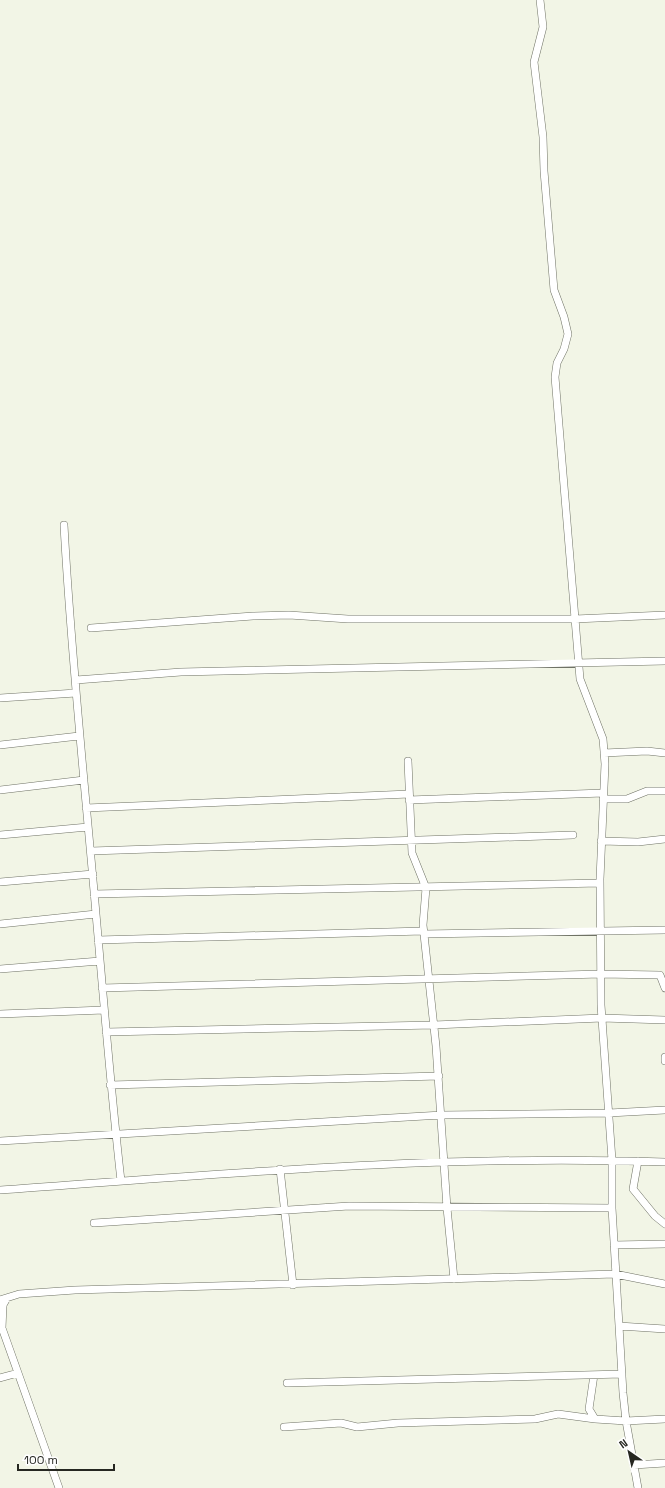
<svg xmlns="http://www.w3.org/2000/svg" width="665" height="1488" viewBox="0 0 665 1488" font-family="'Space Grotesk',sans-serif">
<style>
.lines{fill:none;stroke-linecap:round;stroke-linejoin:round}
.minor-casing{stroke:#6f7265;stroke-width:8}
.minor{stroke:#fff;stroke-width:7}
</style>
<rect width="100%" height="100%" fill="#f2f5e6"/>
<g class="lines">
<g class="minor-casing">
<path id="minor" d="M 540,0 L 543,27 L 534,62 L 543,137 L 544,171 L 554,290 L 564,317 L 568,334 L 564,349 L 557,363 L 555,377 L 580,679 L 603,739 L 605,764 L 600,879 L 601,1005 L 612,1160 L 612,1208 L 623,1393 L 626,1421 L 638,1488
M 64,525 C 70,637 81,747 91,858 C 101,966 109,1074 121,1181
M 91,628 L 253,616 L 289,615 L 348,619 L 575,619 L 665,615
M 76,680 L 181,672 L 665,661
M 0,698 L 76,693
M 0,745 L 79,736
M 604,753 L 647,751 L 665,753
M 408,761 L 412,853 L 426,888 L 423,925 L 436,1046 L 447,1208 L 454,1279
M 0,790 L 84,780
M 603,799 L 627,799 L 647,791 L 665,791
M 409,800 L 603,793
M 86,808 L 409,794
M 0,835 L 88,827
M 601,841 L 638,842 L 665,839
M 91,851 L 573,835
M 0,882 L 93,874
M 94,894 L 600,883
M 0,924 L 96,914
M 424,934 L 665,930
M 98,940 L 423,931
M 0,969 L 100,961
M 102,988 L 601,974 L 660,975 L 665,988
M 0,1014 L 104,1010
M 106,1032 L 434,1025 L 602,1018 L 665,1020
M 665,1061 L 665,1057
M 110,1085 L 439,1076
M 0,1141 L 442,1115 L 609,1113 L 665,1110
M 638,1161 L 633,1189 L 655,1216 L 665,1224
M 280,1169 L 293,1285
M 0,1190 C 221,1174 443,1154 665,1162
M 94,1223 L 349,1206 L 612,1208
M 614,1245 L 665,1244
M 7,1298 L 3,1305 L 2,1328 L 59,1488
M 0,1300 L 19,1294 L 75,1290 L 615,1274 L 665,1284
M 619,1326 L 665,1329
M 594,1375 L 589,1409 L 595,1419 L 626,1421 L 665,1419
M 0,1378 L 18,1373
M 287,1383 L 622,1374
M 284,1427 L 341,1423 L 357,1427 L 398,1423 L 535,1419 L 558,1414 L 595,1419
M 634,1465 L 665,1463"/>
</g>
<use href="#minor" class="minor"/>
</g>
<g transform="translate(629 1452) rotate(326)" stroke="#ffffff" stroke-width="3" paint-order="stroke">
<path d="M0-3L7 15L0 10L-7 15Z" fill="#262721"/>
<text y="-6" font-size="11" font-weight="bold" text-anchor="middle" fill="#262721">N</text>
</g>
<path d="M18 1464v6h96v-6" fill="none" stroke="#262721" stroke-width="2"/>
<text x="24" y="1464" font-size="12" fill="#262721" stroke="#ffffff" stroke-width="3" paint-order="stroke">100 m</text>
</svg>
